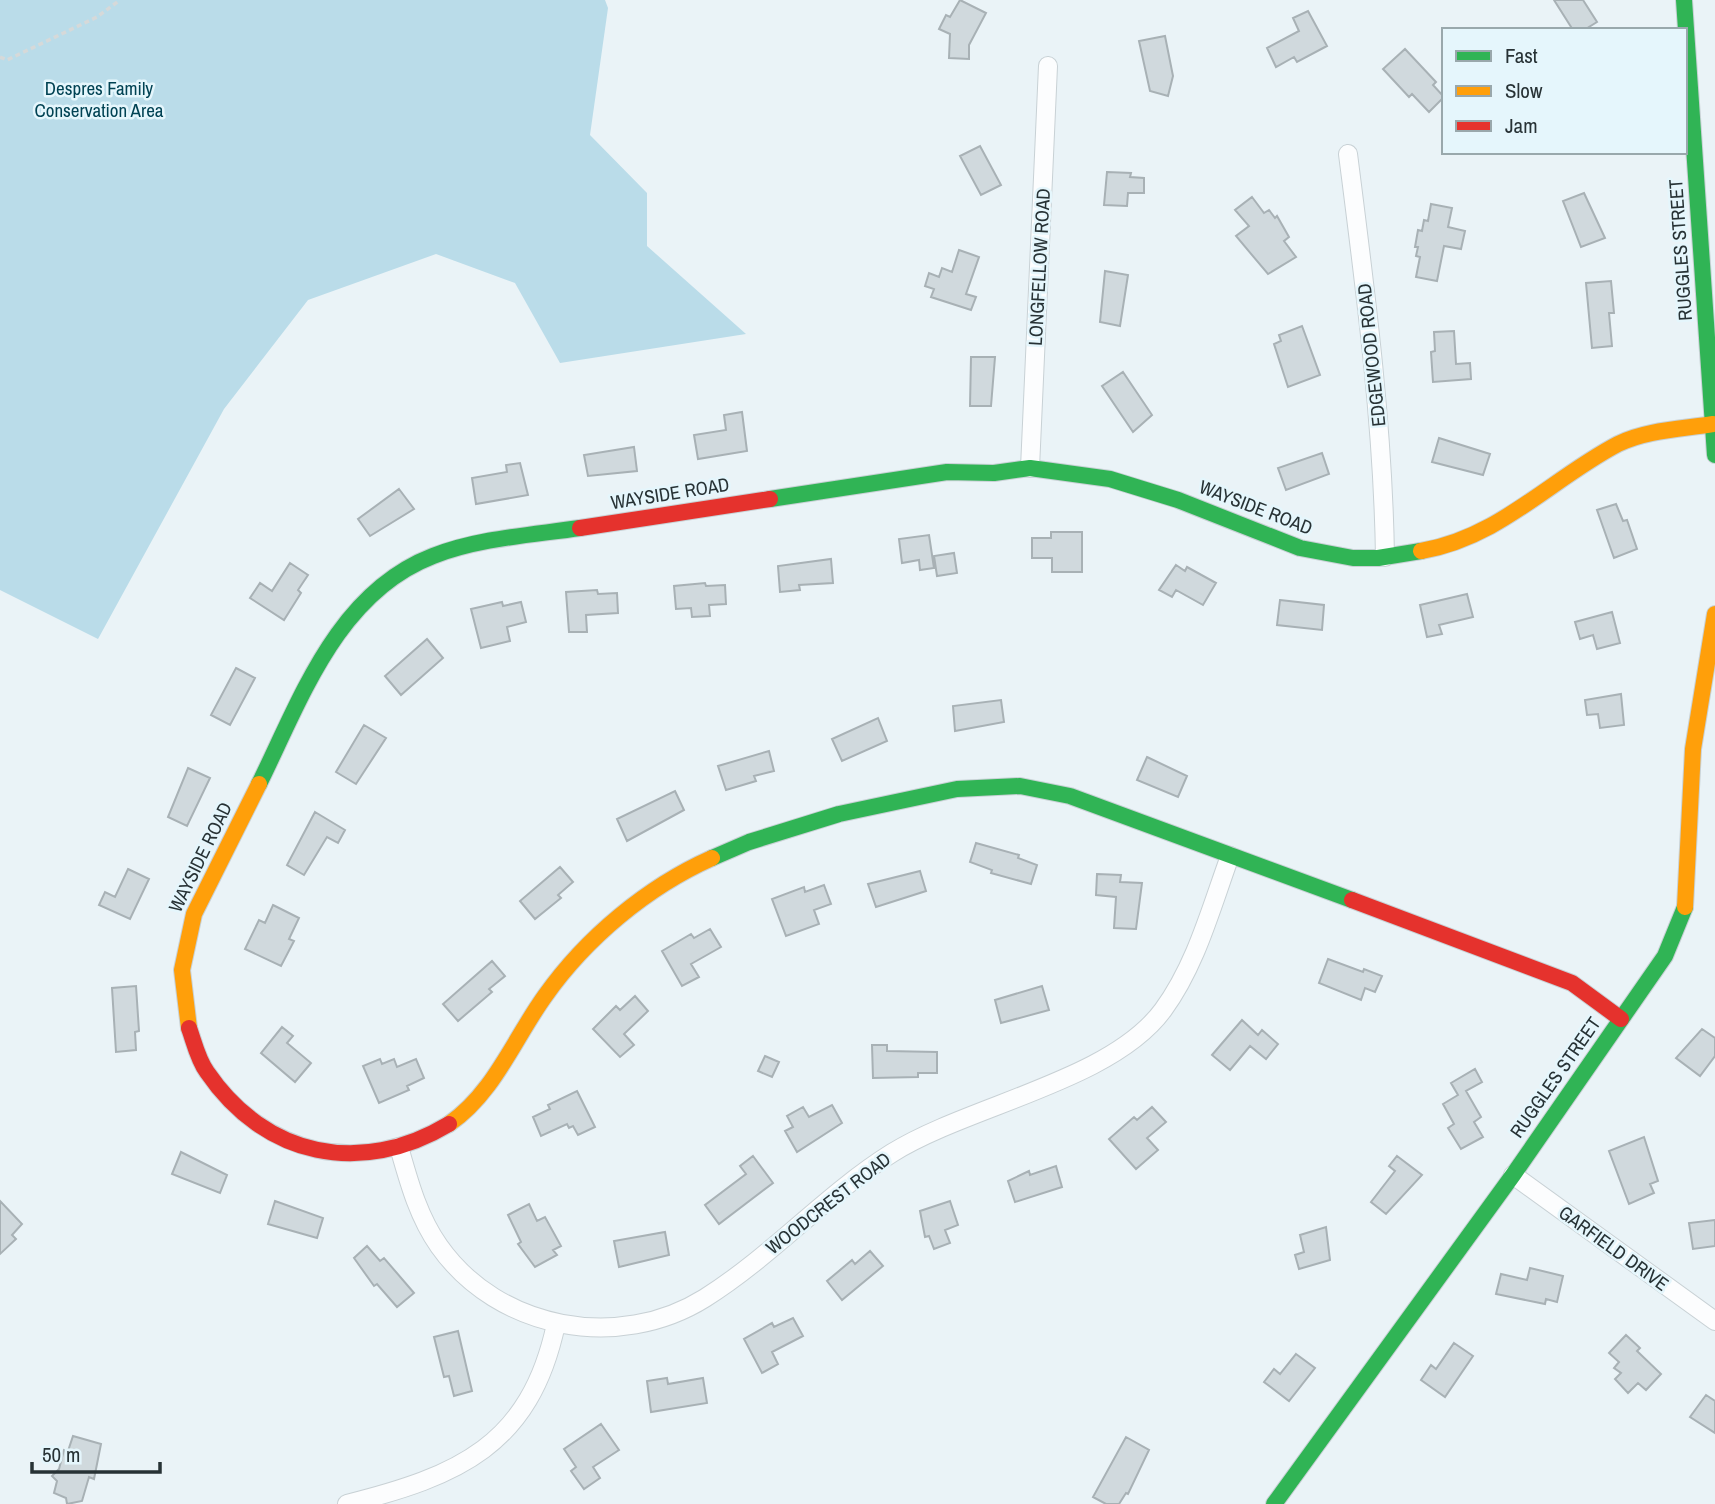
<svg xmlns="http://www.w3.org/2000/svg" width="1715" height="1504" viewBox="0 0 1715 1504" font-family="'Archivo Narrow',sans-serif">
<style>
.green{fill:#badce9}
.building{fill:#d0d9dd;stroke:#a8b1b5;stroke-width:2}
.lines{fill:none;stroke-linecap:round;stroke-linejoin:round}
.street-casing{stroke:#c8d1d5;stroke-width:20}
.fast-casing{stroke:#c8d1d5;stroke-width:18}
.slow-casing{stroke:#c8d1d5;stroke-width:18}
.jam-casing{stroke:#c8d1d5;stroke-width:18}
.path{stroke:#d6d9d9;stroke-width:3.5;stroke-dasharray:5 3.5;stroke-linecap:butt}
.street{stroke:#fcfdfe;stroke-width:18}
.fast{stroke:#30b455;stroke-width:16}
.slow{stroke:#ff9f0a;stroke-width:16}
.jam{stroke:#e5322d;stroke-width:16}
.labels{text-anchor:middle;stroke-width:5;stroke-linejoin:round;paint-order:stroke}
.park-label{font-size:19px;fill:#004253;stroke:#e5f6fc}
.street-label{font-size:19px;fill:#273235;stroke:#e5f6fc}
</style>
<rect width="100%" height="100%" fill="#eaf3f7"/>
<path class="green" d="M 0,0 L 605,0 L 608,8 L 590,135 L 647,193 L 647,246 L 746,334 L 560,363 L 515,283 L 436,254 L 308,300 L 224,409 L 98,639 L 0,590 Z"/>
<path class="building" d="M 960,0 L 986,13 L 969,45 L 969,59 L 949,58 L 950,34 L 939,29 L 946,15 L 950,17 Z
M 1554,0 L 1583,0 L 1597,22 L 1584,30 L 1573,30 Z
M 1308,11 L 1327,46 L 1297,62 L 1294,57 L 1276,67 L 1267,48 L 1299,31 L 1293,18 Z
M 1165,36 L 1173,76 L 1168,96 L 1150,91 L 1139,41 Z
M 1405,49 L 1436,82 L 1433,85 L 1444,97 L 1429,112 L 1412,94 L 1409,97 L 1383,69 Z
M 980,146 L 1001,185 L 981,195 L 960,156 Z
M 1107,172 L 1131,173 L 1130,177 L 1144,178 L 1144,193 L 1128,193 L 1127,206 L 1104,205 Z
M 1584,193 L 1605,238 L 1581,247 L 1563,201 Z
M 1252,197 L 1264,213 L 1269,210 L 1275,218 L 1277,216 L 1289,237 L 1284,241 L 1296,257 L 1268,274 L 1236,236 L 1249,226 L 1235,210 Z
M 1431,204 L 1452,208 L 1448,227 L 1465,231 L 1461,249 L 1444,246 L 1437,281 L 1416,277 L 1420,257 L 1416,256 L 1418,247 L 1415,247 L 1418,230 L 1422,231 L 1424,220 L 1428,221 Z
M 959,250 L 979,257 L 966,294 L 976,297 L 971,310 L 931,297 L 934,289 L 925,286 L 929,273 L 939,277 L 942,268 L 952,272 Z
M 1105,271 L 1128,275 L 1120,326 L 1100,322 Z
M 1611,281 L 1614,313 L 1609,313 L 1612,346 L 1592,348 L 1586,283 Z
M 1302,326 L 1320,375 L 1288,387 L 1274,344 L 1281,341 L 1279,335 Z
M 1454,331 L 1456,364 L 1470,363 L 1471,379 L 1433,382 L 1431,352 L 1435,351 L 1434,332 Z
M 971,357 L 995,357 L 991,406 L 970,406 Z
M 1123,372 L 1152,415 L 1133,432 L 1102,386 Z
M 742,412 L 747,451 L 698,459 L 694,435 L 726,430 L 724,415 Z
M 1439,438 L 1490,454 L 1483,475 L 1432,462 Z
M 634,447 L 637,471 L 588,476 L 584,455 Z
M 1322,453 L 1329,474 L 1286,490 L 1278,468 Z
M 520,463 L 528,495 L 476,504 L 472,478 L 507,472 L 506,465 Z
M 399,489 L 414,509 L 370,536 L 358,519 Z
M 1616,504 L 1623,521 L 1627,520 L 1637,549 L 1614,558 L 1597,510 Z
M 1051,532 L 1082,532 L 1082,572 L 1052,572 L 1052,558 L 1032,558 L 1032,538 L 1051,538 Z
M 929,535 L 934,568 L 920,570 L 919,560 L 902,563 L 899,539 Z
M 954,553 L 957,573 L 937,576 L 934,556 Z
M 831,559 L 833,583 L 799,585 L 800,590 L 780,592 L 778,566 Z
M 290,563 L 308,575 L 298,590 L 301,593 L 284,620 L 250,598 L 260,583 L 272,591 Z
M 1176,565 L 1185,571 L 1187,567 L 1216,583 L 1203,605 L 1176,590 L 1172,597 L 1159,590 Z
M 705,583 L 706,586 L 725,585 L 726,604 L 709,605 L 710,616 L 692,617 L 691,608 L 676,609 L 674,586 Z
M 597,590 L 598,594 L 617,593 L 618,613 L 586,615 L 587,632 L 569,632 L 566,592 Z
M 1467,594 L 1473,617 L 1439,625 L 1442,634 L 1427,637 L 1420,605 Z
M 1280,600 L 1324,605 L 1322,630 L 1277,625 Z
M 502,602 L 503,606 L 521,602 L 526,622 L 507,627 L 510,641 L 481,648 L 471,609 Z
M 1612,612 L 1620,643 L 1597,649 L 1593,635 L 1580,639 L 1575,622 Z
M 427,639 L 443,658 L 401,695 L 385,676 Z
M 236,668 L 255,678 L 230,725 L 211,715 Z
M 1621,694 L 1624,725 L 1600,728 L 1598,714 L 1587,715 L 1585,700 Z
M 1001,700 L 1004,722 L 955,731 L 953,706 Z
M 878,718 L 887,741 L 842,761 L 832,739 Z
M 364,725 L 386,738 L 356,784 L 336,772 Z
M 769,751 L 774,771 L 754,776 L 756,781 L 726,790 L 718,766 Z
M 1147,757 L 1187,776 L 1178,797 L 1137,780 Z
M 188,768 L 210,778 L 187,826 L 168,817 Z
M 675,791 L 684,810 L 627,841 L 617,819 Z
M 315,812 L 345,830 L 338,843 L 327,837 L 304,875 L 287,865 Z
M 976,843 L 1019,855 L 1018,858 L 1037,865 L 1031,884 L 991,873 L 992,870 L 970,862 Z
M 560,867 L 573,882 L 558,895 L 561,898 L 535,919 L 520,901 Z
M 128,869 L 149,879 L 130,919 L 99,905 L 105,892 L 115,897 Z
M 920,871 L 926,891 L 876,907 L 868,884 Z
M 1097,874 L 1121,875 L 1120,882 L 1142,883 L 1136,929 L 1114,928 L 1116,897 L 1096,895 Z
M 824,885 L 831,904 L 814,910 L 819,924 L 786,936 L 772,899 L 804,887 L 805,892 Z
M 273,905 L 299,918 L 289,939 L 294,941 L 281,966 L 245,949 L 259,920 L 265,923 Z
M 710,929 L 721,947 L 691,964 L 699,977 L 682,986 L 662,951 L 691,934 L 694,938 Z
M 1328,959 L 1363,972 L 1364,969 L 1382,976 L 1375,992 L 1365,988 L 1361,1000 L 1319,983 Z
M 492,961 L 505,976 L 489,989 L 492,992 L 458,1021 L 443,1004 Z
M 136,986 L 139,1031 L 135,1032 L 136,1050 L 116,1052 L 112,988 Z
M 1042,986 L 1049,1010 L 1001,1023 L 995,1000 Z
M 635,996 L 648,1011 L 624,1034 L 634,1045 L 620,1057 L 593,1029 L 616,1006 L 620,1010 Z
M 1242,1020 L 1258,1035 L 1262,1030 L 1278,1044 L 1266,1059 L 1250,1046 L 1230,1070 L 1212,1055 Z
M 282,1027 L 293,1036 L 287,1043 L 311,1063 L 295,1082 L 261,1053 Z
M 1702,1029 L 1715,1038 L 1715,1056 L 1700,1076 L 1676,1058 Z
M 872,1045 L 887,1045 L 887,1051 L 937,1052 L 937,1073 L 918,1073 L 918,1077 L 873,1078 Z
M 765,1056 L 779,1062 L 772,1077 L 758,1071 Z
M 380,1059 L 382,1064 L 394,1059 L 397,1067 L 416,1059 L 424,1078 L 407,1086 L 409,1090 L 379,1103 L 363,1066 Z
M 1475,1069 L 1482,1082 L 1466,1091 L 1481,1117 L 1474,1122 L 1483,1137 L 1461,1149 L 1448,1128 L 1454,1124 L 1443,1104 L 1458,1095 L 1451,1083 Z
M 577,1091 L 595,1127 L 578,1135 L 573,1126 L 569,1128 L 567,1124 L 541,1136 L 533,1117 L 550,1109 L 548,1105 Z
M 832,1105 L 842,1123 L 797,1152 L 785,1131 L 793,1127 L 787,1116 L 803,1107 L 809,1117 Z
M 1152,1107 L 1166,1122 L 1147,1138 L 1158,1150 L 1136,1169 L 1109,1139 L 1134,1117 L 1137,1120 Z
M 1644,1137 L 1658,1181 L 1650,1184 L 1654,1193 L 1629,1204 L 1609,1151 Z
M 181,1152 L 227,1175 L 220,1193 L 172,1174 Z
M 753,1156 L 773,1183 L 719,1224 L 705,1205 L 746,1174 L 740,1166 Z
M 1397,1156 L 1422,1175 L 1386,1214 L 1371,1202 L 1395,1171 L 1389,1166 Z
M 1056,1166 L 1062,1187 L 1015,1202 L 1008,1181 L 1029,1171 L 1030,1175 Z
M 0,1201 L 22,1224 L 12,1235 L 16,1239 L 0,1254 Z
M 275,1201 L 323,1218 L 317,1238 L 268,1224 Z
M 950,1201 L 958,1225 L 945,1230 L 950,1243 L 934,1249 L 929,1236 L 925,1237 L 920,1211 Z
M 529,1204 L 537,1221 L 545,1217 L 561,1246 L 553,1250 L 557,1255 L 535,1267 L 518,1244 L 521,1242 L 508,1215 Z
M 1715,1220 L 1715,1246 L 1693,1249 L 1689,1223 Z
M 1326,1227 L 1330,1260 L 1299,1269 L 1295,1255 L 1304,1252 L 1300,1235 Z
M 665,1232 L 669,1255 L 619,1267 L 614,1241 Z
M 367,1246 L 380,1261 L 384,1258 L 414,1293 L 397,1307 L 377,1284 L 374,1286 L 354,1258 Z
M 870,1251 L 883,1266 L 842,1300 L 827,1281 L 852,1260 L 855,1264 Z
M 1530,1268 L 1563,1276 L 1557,1302 L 1546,1299 L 1545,1304 L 1496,1294 L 1501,1274 L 1527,1280 Z
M 793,1318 L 803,1336 L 772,1352 L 778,1364 L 762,1373 L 744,1339 L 772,1323 L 774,1327 Z
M 458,1331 L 472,1391 L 454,1396 L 449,1376 L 444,1377 L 434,1337 Z
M 1626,1335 L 1640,1348 L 1637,1351 L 1661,1374 L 1646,1390 L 1638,1383 L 1628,1393 L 1615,1379 L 1621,1373 L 1614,1368 L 1619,1362 L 1609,1353 Z
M 1454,1343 L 1473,1356 L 1445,1397 L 1421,1380 L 1431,1365 L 1436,1369 Z
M 1296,1354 L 1315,1368 L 1289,1401 L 1264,1382 L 1274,1369 L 1280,1374 Z
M 667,1378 L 668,1384 L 703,1378 L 707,1403 L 651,1412 L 647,1381 Z
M 1706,1395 L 1715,1401 L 1715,1433 L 1690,1417 Z
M 601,1424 L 619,1450 L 593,1467 L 600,1478 L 584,1489 L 571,1471 L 576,1467 L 564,1449 Z
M 73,1436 L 101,1444 L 94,1479 L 89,1477 L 82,1501 L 67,1504 L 66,1498 L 54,1493 L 57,1481 L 52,1476 L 59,1469 L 64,1450 L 68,1451 Z
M 1126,1437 L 1149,1450 L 1128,1494 L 1126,1493 L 1119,1504 L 1106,1504 L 1093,1497 Z"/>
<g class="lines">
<g class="street-casing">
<path id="street" d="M 1348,154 C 1365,288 1383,422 1385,557
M 1030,468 L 1048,66
M 399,1147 C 409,1182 418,1216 439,1246 C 498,1330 619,1352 705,1298 C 772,1256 825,1195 892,1153 C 969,1105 1111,1081 1163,1010 C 1196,965 1211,908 1230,856
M 1513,1175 L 1715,1321
M 347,1504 C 458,1476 530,1446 556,1324"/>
</g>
<g class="fast-casing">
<path id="fast" d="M 1684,0 L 1715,455
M 770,499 L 947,472 L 994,473 L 1030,468 L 1110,479 L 1178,500 L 1300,548 L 1353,558 L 1378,558 L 1421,551
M 259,784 C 301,699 337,593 433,556 C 479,538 532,535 580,528
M 712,858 L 749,842 L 839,814 L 957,789 L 1020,786 L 1070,796 L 1352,900
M 1274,1504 L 1513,1175 L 1665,956 L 1685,907"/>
</g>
<g class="slow-casing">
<path id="slow" d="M 1421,551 C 1499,538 1551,479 1618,444 C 1646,430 1682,429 1713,424
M 1685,907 L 1693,749 L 1715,614
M 189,1028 L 182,970 L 194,914 L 259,784
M 449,1124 C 494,1093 514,1039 545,996 C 586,938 647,887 712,858"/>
</g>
<g class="jam-casing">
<path id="jam" d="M 580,528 L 770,499
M 1352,900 L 1572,983 L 1621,1019
M 189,1028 C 194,1042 198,1060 207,1072 C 265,1157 361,1177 449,1124"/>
</g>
<path class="path" d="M 0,57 L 7,60 L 97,17 L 120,0"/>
<use href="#street" class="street"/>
<use href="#fast" class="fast"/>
<use href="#slow" class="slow"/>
<use href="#jam" class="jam"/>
</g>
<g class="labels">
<g class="park-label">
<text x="99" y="95">Despres Family<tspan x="99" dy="22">Conservation Area</tspan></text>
</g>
<g class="street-label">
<text transform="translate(1680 250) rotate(-94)" y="7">RUGGLES STREET</text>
<text transform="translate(1039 267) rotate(-87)" y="7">LONGFELLOW ROAD</text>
<text transform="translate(1371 355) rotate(-96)" y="7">EDGEWOOD ROAD</text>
<text transform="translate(670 493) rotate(-9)" y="7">WAYSIDE ROAD</text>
<text transform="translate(1256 507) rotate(21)" y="7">WAYSIDE ROAD</text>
<text transform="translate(200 857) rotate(-64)" y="7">WAYSIDE ROAD</text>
<text transform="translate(1555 1077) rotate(-55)" y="7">RUGGLES STREET</text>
<text transform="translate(828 1203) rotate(-38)" y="7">WOODCREST ROAD</text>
<text transform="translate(1614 1248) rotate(36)" y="7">GARFIELD DRIVE</text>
</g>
</g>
<rect x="1442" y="28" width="245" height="126" fill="#e5f6fc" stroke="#99a8ac" stroke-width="2"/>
<rect x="1456" y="51" width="35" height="10" fill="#30b455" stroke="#99a8ac" stroke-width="2"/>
<text x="1505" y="63" font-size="21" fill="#273235">Fast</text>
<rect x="1456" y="86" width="35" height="10" fill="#ff9f0a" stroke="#99a8ac" stroke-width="2"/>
<text x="1505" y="98" font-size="21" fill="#273235">Slow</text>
<rect x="1456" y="121" width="35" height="10" fill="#e5322d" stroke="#99a8ac" stroke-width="2"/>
<text x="1505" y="133" font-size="21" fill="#273235">Jam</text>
<path d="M32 1462v10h128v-10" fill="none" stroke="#273235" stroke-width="3.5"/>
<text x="42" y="1462" font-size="21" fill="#273235" stroke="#e5f6fc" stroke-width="5" paint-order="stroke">50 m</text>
</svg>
